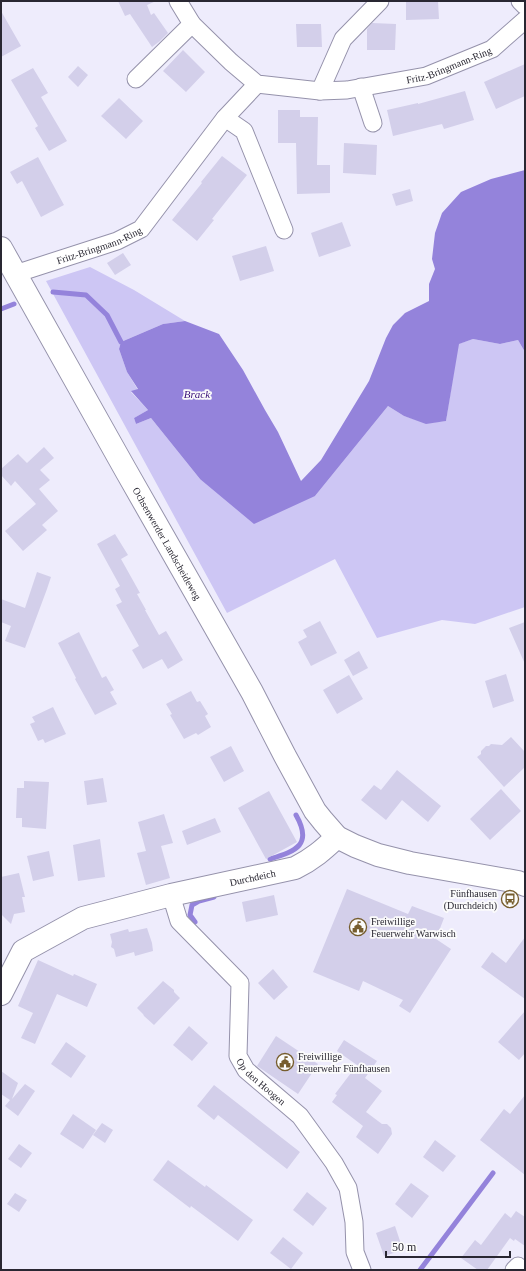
<svg xmlns="http://www.w3.org/2000/svg" width="526" height="1271" viewBox="0 0 526 1271" font-family="'Times New Roman',serif">
<style>
.green{fill:#cdc6f4}
.water{fill:#9483db}
.lines{fill:none;stroke-linecap:round;stroke-linejoin:round}
.stream{stroke:#9483db;stroke-width:5}
.building{fill:#d3cfea}
.minor-casing{stroke:#9592ab;stroke-width:19}
.tertiary-casing{stroke:#9592ab;stroke-width:24}
.minor{stroke:#fff;stroke-width:17}
.tertiary{stroke:#fff;stroke-width:22}
.labels{text-anchor:middle;stroke-width:3.5;stroke-linejoin:round;paint-order:stroke}
.street-label{font-size:10px;fill:#292732;stroke:#fbfbfb}
.poi-label{font-size:10px;fill:#292732;stroke:#fbfbfb;text-anchor:start}
.water-label{font-size:11px;font-style:italic;fill:#380f79;stroke:#fbfbfb}
</style>
<rect width="100%" height="100%" fill="#eeecfc"/>
<path class="green" d="M 90,267 L 134,290 L 185,321 L 163,324 L 121,342 L 119,349 L 127,372 L 138,390 L 131,392 L 148,410 L 134,418 L 136,424 L 151,418 L 200,479 L 315,496 L 388,406 L 404,416 L 426,423 L 446,421 L 458,344 L 473,339 L 500,344 L 518,340 L 525,352 L 525,607 L 475,624 L 442,620 L 377,638 L 335,559 L 227,613 L 46,281 Z"/>
<path class="water" d="M 525,170 L 525,352 L 518,340 L 500,344 L 473,339 L 459,344 L 446,421 L 426,424 L 404,416 L 388,406 L 315,496 L 254,524 L 200,479 L 151,418 L 136,424 L 134,418 L 148,410 L 131,391 L 138,389 L 127,372 L 119,349 L 121,342 L 163,324 L 185,321 L 219,334 L 243,370 L 265,410 L 278,432 L 301,481 L 321,460 L 369,381 L 386,338 L 393,325 L 405,313 L 429,301 L 429,284 L 435,269 L 432,259 L 435,233 L 442,213 L 461,192 L 491,179 Z"/>
<g class="lines">
<path class="stream" d="M 53,292 L 86,295 L 107,315 L 121,342
M 1,309 L 14,304
M 270,859 C 296,851 313,845 296,815
M 195,922 L 190,915 L 192,905 L 199,901 L 214,897
M 420,1270 L 493,1173"/>
</g>
<path class="building" d="M 118,1 L 156,1 L 147,5 L 151,15 L 154,13 L 168,33 L 160,41 L 152,47 L 130,14 L 125,16 Z
M 406,1 L 438,1 L 439,19 L 406,20 Z
M 1,11 L 21,46 L 1,57 Z
M 372,23 L 396,24 L 395,50 L 367,50 L 367,29 Z
M 296,24 L 321,24 L 322,47 L 297,47 Z
M 183,50 L 205,72 L 186,92 L 163,71 Z
M 525,64 L 525,96 L 496,109 L 484,82 Z
M 78,66 L 88,75 L 78,87 L 68,77 Z
M 33,68 L 48,93 L 41,97 L 67,141 L 49,151 L 35,128 L 38,126 L 11,80 Z
M 465,91 L 474,120 L 444,129 L 442,124 L 393,136 L 387,110 L 418,103 L 418,104 Z
M 119,98 L 143,121 L 126,139 L 101,116 Z
M 278,110 L 300,110 L 300,117 L 318,117 L 317,165 L 330,165 L 330,193 L 297,194 L 296,143 L 278,143 Z
M 344,143 L 377,145 L 376,175 L 343,173 Z
M 222,156 L 247,175 L 212,219 L 214,220 L 197,241 L 172,220 L 202,183 L 201,182 Z
M 38,157 L 64,205 L 41,217 L 22,181 L 17,184 L 10,172 Z
M 410,189 L 413,201 L 396,206 L 392,194 Z
M 342,222 L 351,246 L 319,257 L 311,233 Z
M 266,246 L 274,271 L 240,281 L 232,256 Z
M 123,253 L 131,265 L 115,275 L 107,263 Z
M 44,447 L 54,458 L 40,470 L 50,480 L 39,489 L 58,511 L 42,525 L 47,530 L 23,551 L 5,531 L 36,504 L 15,481 L 11,486 L 1,475 L 1,469 L 18,454 L 27,463 Z
M 115,534 L 128,555 L 121,559 L 140,593 L 137,594 L 146,610 L 145,610 L 159,635 L 166,631 L 183,660 L 168,669 L 162,659 L 143,669 L 132,650 L 139,646 L 116,605 L 122,602 L 115,589 L 120,586 L 97,544 Z
M 37,572 L 51,577 L 47,589 L 25,648 L 5,641 L 11,626 L 1,622 L 1,599 L 25,608 Z
M 320,621 L 337,653 L 311,666 L 298,642 L 307,637 L 303,630 Z
M 525,622 L 525,664 L 509,628 Z
M 79,632 L 102,678 L 106,676 L 114,690 L 110,692 L 117,704 L 95,715 L 75,679 L 76,678 L 58,643 Z
M 359,651 L 368,668 L 353,676 L 344,660 Z
M 506,674 L 514,701 L 493,708 L 485,681 Z
M 349,675 L 363,699 L 337,714 L 323,690 Z
M 191,691 L 197,702 L 200,701 L 208,714 L 205,716 L 211,727 L 198,735 L 196,733 L 184,739 L 170,715 L 172,714 L 166,704 Z
M 53,707 L 66,734 L 45,743 L 43,739 L 38,741 L 30,724 L 35,722 L 32,717 Z
M 511,737 L 525,752 L 525,767 L 504,787 L 477,757 L 481,754 L 481,751 L 486,746 L 489,746 L 491,744 L 502,745 Z
M 231,746 L 244,771 L 224,782 L 210,757 Z
M 397,770 L 441,806 L 428,822 L 402,800 L 386,820 L 361,800 L 374,785 L 381,790 Z
M 103,778 L 107,802 L 87,805 L 84,781 Z
M 24,781 L 49,782 L 46,829 L 22,827 L 22,818 L 16,818 L 17,788 L 24,788 Z
M 501,789 L 521,811 L 490,840 L 470,819 Z
M 269,791 L 297,842 L 266,859 L 238,808 Z
M 164,814 L 173,843 L 161,846 L 170,878 L 146,885 L 137,853 L 146,851 L 138,822 Z
M 215,818 L 221,832 L 187,845 L 182,831 Z
M 100,839 L 105,877 L 78,881 L 73,845 Z
M 49,851 L 54,876 L 33,881 L 27,856 Z
M 19,873 L 25,897 L 22,897 L 25,912 L 14,914 L 11,924 L 1,914 L 1,877 Z
M 347,889 L 408,914 L 412,906 L 444,918 L 436,939 L 451,949 L 410,1013 L 399,1006 L 403,1000 L 363,981 L 359,991 L 313,972 Z
M 274,895 L 278,915 L 246,922 L 242,902 Z
M 147,928 L 152,943 L 153,951 L 135,956 L 134,952 L 116,957 L 114,949 L 111,947 L 112,942 L 110,934 L 128,929 L 129,932 Z
M 525,937 L 525,999 L 481,967 L 492,952 L 506,963 Z
M 38,960 L 73,976 L 74,974 L 97,984 L 87,1007 L 57,994 L 35,1044 L 21,1038 L 33,1013 L 18,1006 Z
M 273,969 L 288,987 L 274,1000 L 258,983 Z
M 163,981 L 174,990 L 174,992 L 180,998 L 154,1025 L 144,1016 L 143,1014 L 137,1008 Z
M 525,1011 L 525,1053 L 519,1060 L 498,1042 Z
M 189,1026 L 208,1043 L 192,1061 L 173,1045 Z
M 276,1036 L 318,1064 L 298,1094 L 257,1066 Z
M 344,1040 L 377,1061 L 365,1078 L 382,1091 L 366,1112 L 382,1124 L 387,1124 L 391,1128 L 392,1134 L 378,1154 L 356,1137 L 363,1126 L 332,1102 L 337,1095 L 335,1094 L 357,1065 L 337,1051 Z
M 66,1042 L 86,1056 L 71,1078 L 51,1064 Z
M 1,1071 L 18,1083 L 12,1099 L 25,1084 L 35,1091 L 18,1116 L 5,1106 L 10,1100 L 1,1094 Z
M 214,1085 L 300,1152 L 287,1169 L 218,1115 L 214,1120 L 197,1106 Z
M 525,1095 L 525,1175 L 480,1140 L 504,1109 L 510,1114 Z
M 73,1114 L 96,1130 L 83,1149 L 60,1134 Z
M 102,1123 L 113,1130 L 105,1143 L 93,1135 Z
M 435,1140 L 456,1156 L 443,1172 L 423,1157 Z
M 19,1144 L 32,1153 L 21,1168 L 8,1159 Z
M 168,1160 L 205,1187 L 206,1185 L 253,1220 L 238,1241 L 191,1206 L 190,1208 L 153,1180 Z
M 411,1183 L 429,1196 L 412,1218 L 395,1204 Z
M 307,1192 L 327,1208 L 313,1226 L 293,1210 Z
M 15,1193 L 27,1200 L 19,1212 L 7,1204 Z
M 516,1211 L 525,1217 L 525,1246 L 515,1239 L 514,1241 L 510,1238 L 487,1270 L 478,1270 L 461,1258 L 475,1240 L 481,1245 L 505,1213 L 511,1218 Z
M 395,1226 L 403,1250 L 384,1256 L 376,1233 Z
M 283,1237 L 303,1253 L 291,1269 L 270,1253 Z"/>
<g class="lines">
<g class="minor-casing">
<g id="minor">
<path id="s1" d="M 178,1 L 192,24 L 231,62 L 257,84 L 320,91 L 347,90 L 426,76 L 492,49 L 525,20"/>
<path d="M 520,1 L 525,6"/>
<path d="M 136,79 L 192,24"/>
<path d="M 361,87 L 373,123"/>
<path d="M 320,91 L 343,39 L 380,1"/>
<path d="M 225,118 L 244,131 L 284,230"/>
<path id="s2" d="M 15,274 L 117,241 L 141,229 L 225,118 L 257,84"/>
<path id="s3" d="M 171,895 L 179,921 L 240,983 L 238,1056 L 246,1070 L 300,1116 L 334,1163 L 348,1188 L 354,1222 L 355,1252 L 362,1270"/>
<path d="M 514,1270 L 518,1266"/>
</g>
</g>
<g class="tertiary-casing">
<g id="tertiary">
<path id="s4" d="M 1,248 L 125,469 L 252,692 L 285,756 L 315,811 L 323,821 L 337,837 L 355,846 L 378,855 L 410,863 L 518,882 L 525,885"/>
<path id="s5" d="M 1,994 L 23,951 L 83,918 L 171,895 L 295,868 C 313,859 323,850 337,837"/>
</g>
</g>
<use href="#minor" class="minor"/>
<use href="#tertiary" class="tertiary"/>
</g>
<defs>
<g id="bus-ring" transform="scale(0.9)"><circle r="9.5" fill="#fbfbfb" stroke="#765d2e" stroke-width="1.5"/><path d="M-5-6H5V4H4V6H2V4H-2V6H-4V4H-5ZM-3.5-4V0h7V-4ZM-3.5 1.2v1.5H-2V1.2ZM2 1.2v1.5H3.5V1.2Z" fill="#765d2e"/></g>
<g id="civic-ring" transform="scale(0.9)"><circle r="9.5" fill="#fbfbfb" stroke="#765d2e" stroke-width="1.5"/><path d="M-.6-6.5H3V-4.5H.6V-3L4-1V1h2V6H-6V1h2V-1L-.6-3ZM-1.2 2.5V6h2.4V2.5Z" fill="#765d2e"/></g>
</defs>
<g fill-rule="evenodd">
<use href="#bus-ring" x="510" y="899"/>
<use href="#civic-ring" x="358" y="927"/>
<use href="#civic-ring" x="285" y="1062"/>
</g>
<g class="labels">
<g class="street-label">
<text dy="4" stroke="none"><textPath href="#s1" startOffset="311">Fritz-Bringmann-Ring</textPath></text>
<text dy="4" stroke="none"><textPath href="#s2" startOffset="89">Fritz-Bringmann-Ring</textPath></text>
<text dy="4" stroke="none"><textPath href="#s4" startOffset="339">Ochsenwerder Landscheideweg</textPath></text>
<text dy="4" stroke="none"><textPath href="#s5" startOffset="291">Durchdeich</textPath></text>
<text dy="4" stroke="none"><textPath href="#s3" startOffset="222">Op den Hoogen</textPath></text>
</g>
<g class="poi-label">
<text x="497" y="897" text-anchor="end">Fünfhausen<tspan x="497" dy="12">(Durchdeich)</tspan></text>
<text x="371" y="925">Freiwillige<tspan x="371" dy="12">Feuerwehr Warwisch</tspan></text>
<text x="298" y="1060">Freiwillige<tspan x="298" dy="12">Feuerwehr Fünfhausen</tspan></text>
</g>
<g class="water-label">
<text x="197" y="398">Brack</text>
</g>
</g>
<rect width="526" height="1271" fill="none" stroke="#292732" stroke-width="4"/>
<path d="M386 1251v6h124v-6" fill="none" stroke="#292732" stroke-width="2"/>
<text x="392" y="1251" font-size="12" fill="#292732" stroke="#fbfbfb" stroke-width="3" paint-order="stroke">50 m</text>
</svg>
